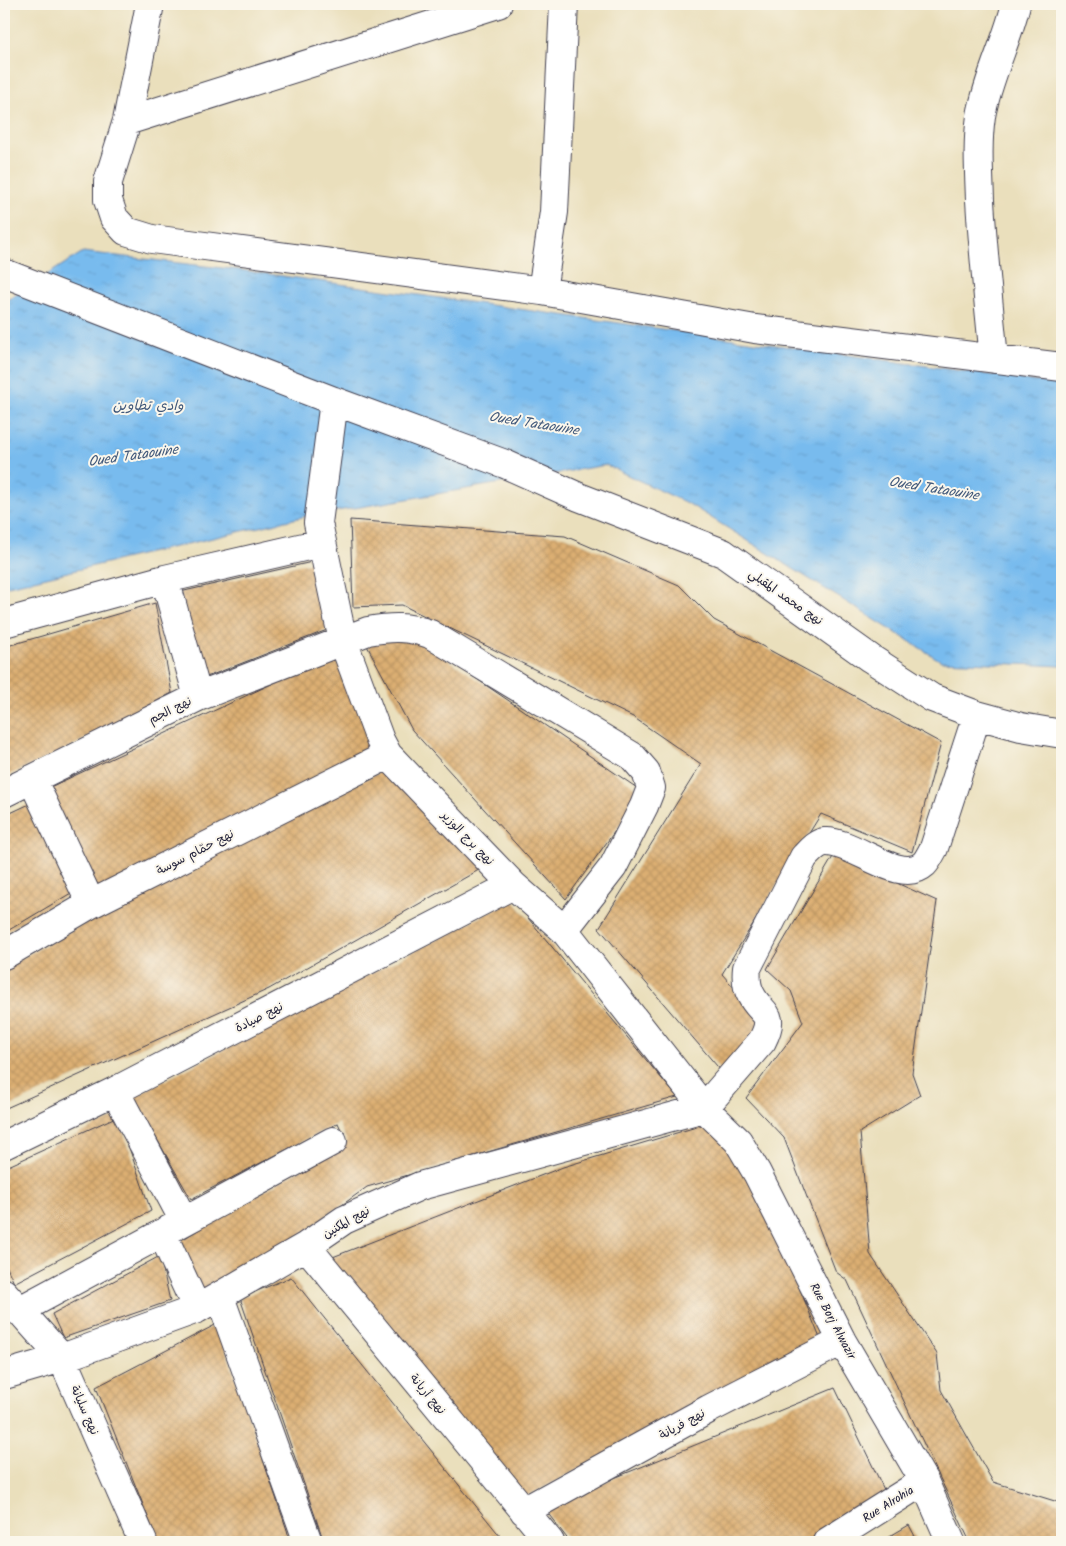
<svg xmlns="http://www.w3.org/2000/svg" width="1066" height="1546" viewBox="0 0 1066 1546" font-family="Kalam,'Playpen Sans Arabic',sans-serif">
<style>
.water{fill:url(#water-ripples);stroke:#4d6e94}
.building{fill:url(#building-cross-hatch)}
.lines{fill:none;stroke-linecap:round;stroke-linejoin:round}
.street-casing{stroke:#403e4e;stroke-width:30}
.street{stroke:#fff;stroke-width:28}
.labels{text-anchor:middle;stroke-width:4;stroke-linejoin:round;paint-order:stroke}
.street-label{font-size:12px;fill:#22223b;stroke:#fbf7ec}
.water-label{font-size:14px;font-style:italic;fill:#40587a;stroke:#fbf7ec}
</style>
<defs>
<pattern id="water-ripples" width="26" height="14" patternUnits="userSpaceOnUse" patternTransform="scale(1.25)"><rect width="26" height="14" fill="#78bbee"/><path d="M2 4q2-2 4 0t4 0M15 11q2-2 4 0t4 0" fill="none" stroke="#68a0cd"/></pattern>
<pattern id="building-cross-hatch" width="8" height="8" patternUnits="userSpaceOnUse" patternTransform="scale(1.25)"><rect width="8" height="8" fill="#dcaf72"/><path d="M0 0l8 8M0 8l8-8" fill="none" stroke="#bc9664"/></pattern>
</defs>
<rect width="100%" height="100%" fill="#fbf7ec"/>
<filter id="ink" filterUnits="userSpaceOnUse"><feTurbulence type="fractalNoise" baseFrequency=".02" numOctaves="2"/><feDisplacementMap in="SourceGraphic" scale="10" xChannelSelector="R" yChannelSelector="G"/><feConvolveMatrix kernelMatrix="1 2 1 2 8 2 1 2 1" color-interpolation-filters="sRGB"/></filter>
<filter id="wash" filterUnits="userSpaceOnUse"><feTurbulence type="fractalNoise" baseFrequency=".0096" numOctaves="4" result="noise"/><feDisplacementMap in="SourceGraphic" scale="20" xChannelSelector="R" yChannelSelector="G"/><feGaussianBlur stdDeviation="1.12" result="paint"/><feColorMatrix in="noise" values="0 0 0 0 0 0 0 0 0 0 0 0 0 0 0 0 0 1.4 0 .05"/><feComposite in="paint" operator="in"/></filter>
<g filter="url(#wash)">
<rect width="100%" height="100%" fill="#eadfbc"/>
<path class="water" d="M 83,252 L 240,270 L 1062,385 L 1062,666 L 941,661 L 689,504 L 606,465 L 302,517 L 4,587 L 4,302 Z"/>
<g id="blocks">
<path class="building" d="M 350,520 L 565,536 L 679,585 L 714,620 L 941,743 L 912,852 L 821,814 L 722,974 L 764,1022 L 723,1073 L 599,928 L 701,764 L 633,717 L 402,605 L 353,607 Z
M 312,562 L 327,630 L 204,678 L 180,592 Z
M 155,603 L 172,693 L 53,756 L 4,777 L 4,647 Z
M 415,637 L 643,792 L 566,899 L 412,730 L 364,640 Z
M 338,653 L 386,755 L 95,891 L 48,788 Z
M 393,766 L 484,867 L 269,989 L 4,1109 L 4,968 L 199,860 Z
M 36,801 L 71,893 L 4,933 L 4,816 Z
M 834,855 L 937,901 L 912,1073 L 920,1095 L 860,1132 L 870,1254 L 937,1354 L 941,1390 L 993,1482 L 1058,1502 L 1062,1506 L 1062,1542 L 970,1542 L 847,1280 L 836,1272 L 784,1138 L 746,1098 L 803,1022 L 791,991 L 767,969 Z
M 513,900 L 677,1097 L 367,1187 L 207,1302 L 173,1245 L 347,1142 L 338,1123 L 191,1199 L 133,1097 Z
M 118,1116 L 151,1211 L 14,1283 L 4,1261 L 4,1168 Z
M 713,1122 L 761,1195 L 822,1343 L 517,1501 L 320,1262 L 563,1167 Z
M 160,1256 L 170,1301 L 63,1338 L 52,1314 Z
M 291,1277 L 505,1542 L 324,1542 L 240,1298 Z
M 217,1324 L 287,1530 L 290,1542 L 158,1542 L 96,1387 Z
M 835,1388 L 889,1500 L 815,1542 L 570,1542 L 543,1507 Z
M 909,1525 L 918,1542 L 880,1542 Z"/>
</g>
</g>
<g filter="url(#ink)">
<use href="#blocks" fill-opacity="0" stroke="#403e4e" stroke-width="1"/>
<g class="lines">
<g class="street-casing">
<path id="street" d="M 150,4 L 127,121 L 108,182 L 108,200 L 114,218 L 126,231 L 152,239 L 542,291 L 755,329 L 1062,367
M 127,121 L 498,4
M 4,273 L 334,401 L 505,464 L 579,497 L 723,553 L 870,658 L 932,698 L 977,715 L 1021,727 L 1062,734
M 542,291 L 554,212 L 564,4
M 994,359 C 989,306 983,253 980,200 C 979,172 977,143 981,116 C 988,77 1007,42 1016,4
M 334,401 L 318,523 L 343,641 L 380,740 L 388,755 L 513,885 L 564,930 L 704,1108 L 738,1141 L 757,1173 L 842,1341 L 924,1481 L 951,1542
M 165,579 L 198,697
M 4,623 L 165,579 L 321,543
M 32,779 L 91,904
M 4,793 L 198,697 L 368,631 C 391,627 407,626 430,634 L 632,756 L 646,772 L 651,788 L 644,806 L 613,867 L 564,930
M 4,955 L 91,904 L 388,755
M 115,1091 L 184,1221
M 704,1108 L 762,1041 C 777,1012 761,1015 751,995 C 746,986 746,977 747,968 L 804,857 C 810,851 816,843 825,842 C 853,840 900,886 924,864 C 928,860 931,853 934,848 L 977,715
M 4,1145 L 115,1091 L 513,885
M 162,1233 L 197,1309
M 306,1246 L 550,1542
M 4,1293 L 62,1358 L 143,1542
M 220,1297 L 308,1542
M 18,1311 L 333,1141
M 4,1375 L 62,1358 L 197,1309 L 306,1246 L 344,1220 L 420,1186 L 704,1108
M 524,1511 L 709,1409 L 842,1341
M 827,1542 L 924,1481"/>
</g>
<use href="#street" class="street"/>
</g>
</g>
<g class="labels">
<g class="street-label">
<text transform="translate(786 597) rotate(35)" y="4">نهج محمد المقبلي</text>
<text transform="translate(170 710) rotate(-26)" y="4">نهج الجم</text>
<text transform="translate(468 838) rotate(46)" y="4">نهج برج الوزير</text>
<text transform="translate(195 852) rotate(-27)" y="4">نهج حمّام سوسة</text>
<text transform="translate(259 1017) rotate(-27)" y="4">نهج صيادة</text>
<text transform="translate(346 1222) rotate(-30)" y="4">نهج المكنين</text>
<text transform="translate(833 1321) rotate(62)" y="4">Rue Borj Alwazir</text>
<text transform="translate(428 1394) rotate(50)" y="4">نهج أريانة</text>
<text transform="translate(85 1410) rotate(66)" y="4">نهج سليانة</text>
<text transform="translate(682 1424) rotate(-29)" y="4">نهج فريانة</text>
<text transform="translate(888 1504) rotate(-32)" y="4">Rue Alrohia</text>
</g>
<g class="water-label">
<text x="148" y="410">وادي تطاوين</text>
<text transform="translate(534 423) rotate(9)" y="5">Oued Tataouine</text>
<text transform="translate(133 455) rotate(-8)" y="5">Oued Tataouine</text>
<text transform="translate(934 488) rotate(9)" y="5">Oued Tataouine</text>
</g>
</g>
<rect width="1066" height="1546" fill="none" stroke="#fbf7ec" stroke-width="20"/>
</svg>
